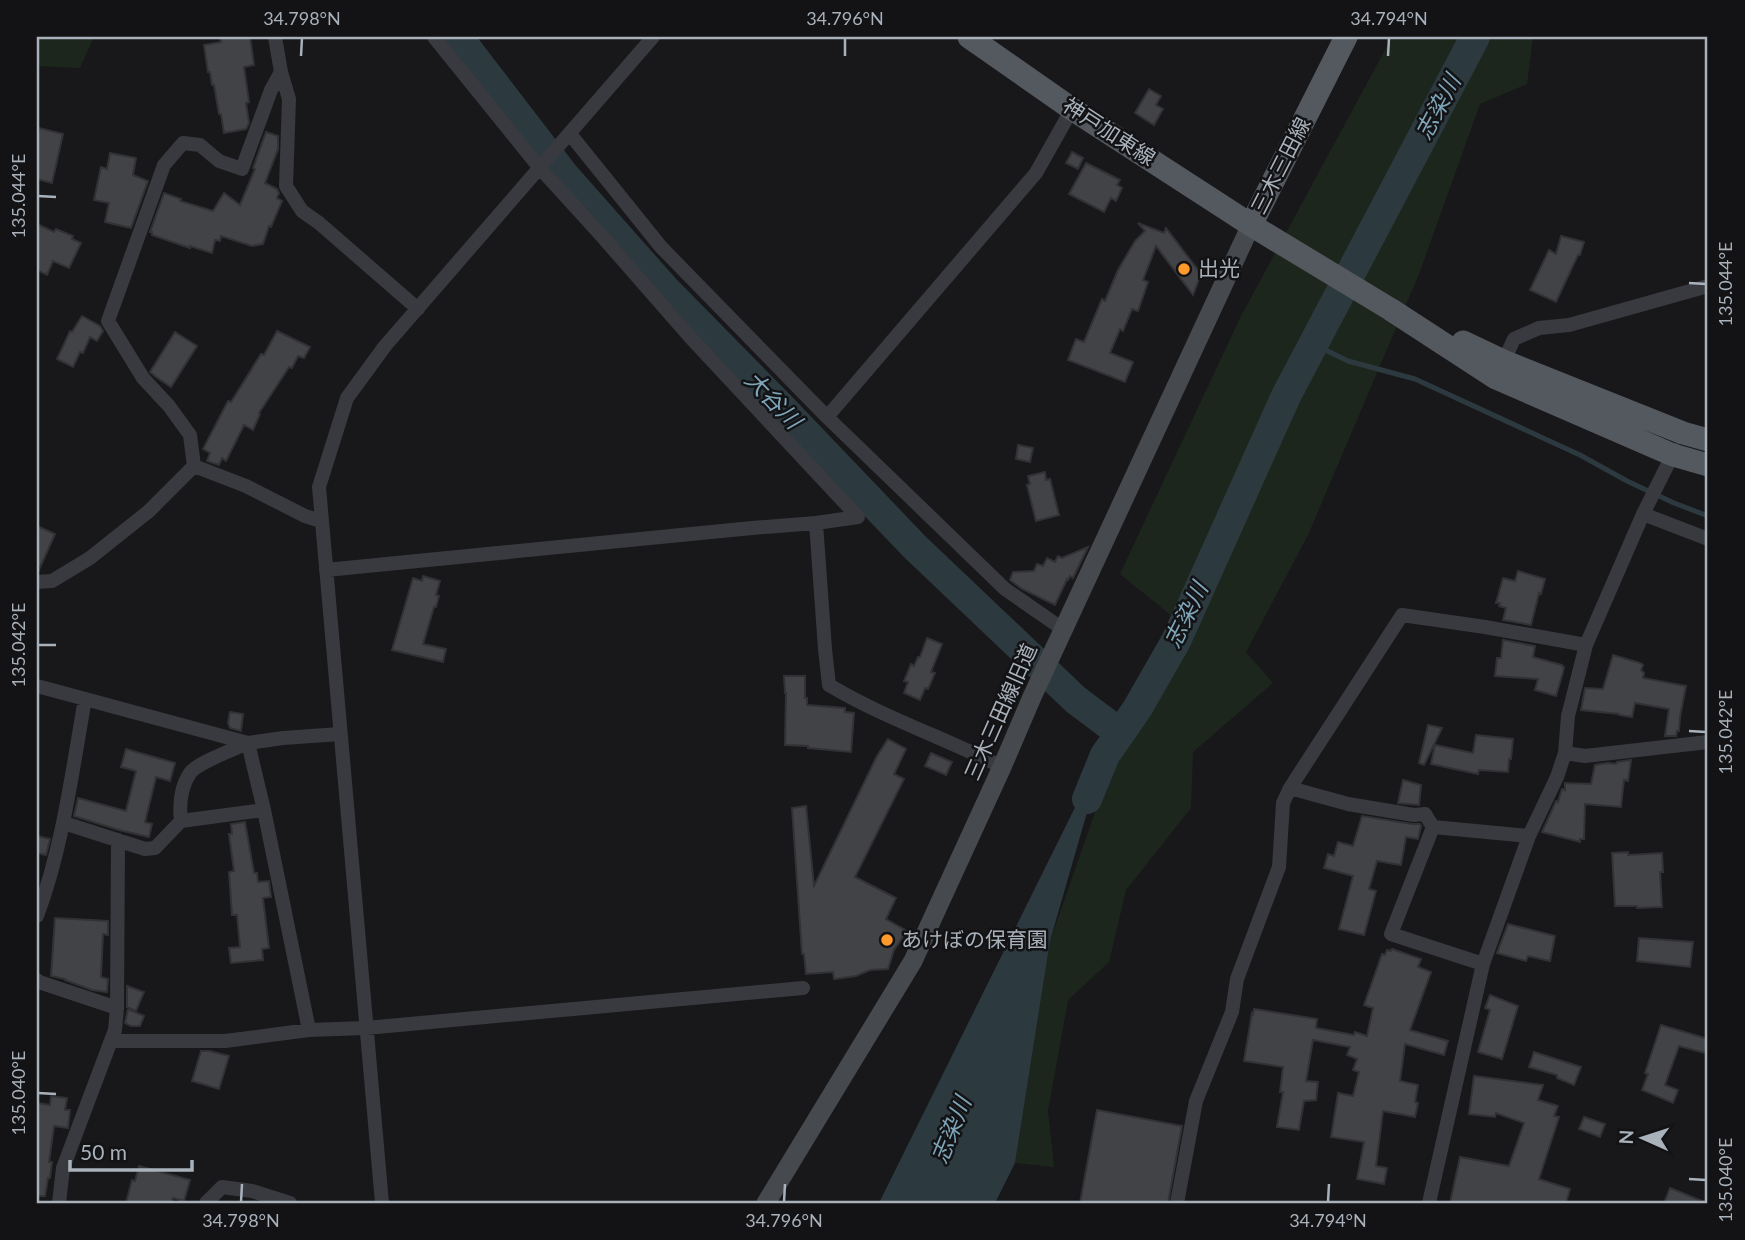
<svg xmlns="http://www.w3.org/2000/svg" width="1745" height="1240" viewBox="0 0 1745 1240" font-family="Lato,'Noto Sans JP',sans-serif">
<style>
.green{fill:#1d261d}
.water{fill:#2c3a3f}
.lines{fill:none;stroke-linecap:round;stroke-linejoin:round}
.stream{stroke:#2c3a3f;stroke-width:5}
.river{stroke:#2c3a3f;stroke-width:30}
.building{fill:#424347;stroke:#323236;stroke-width:2}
.street{stroke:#383a3f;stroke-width:14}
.secondary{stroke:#464a4f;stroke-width:19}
.primary{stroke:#54585f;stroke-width:23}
.ticks{fill:none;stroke:#a9b1bb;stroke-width:2.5}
.poi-dot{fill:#fe9a2b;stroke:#131315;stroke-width:2.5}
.labels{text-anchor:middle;stroke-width:5;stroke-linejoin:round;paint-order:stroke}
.street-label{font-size:21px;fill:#a9b1bb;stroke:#131315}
.poi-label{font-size:21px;fill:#a9b1bb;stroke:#131315;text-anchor:start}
.water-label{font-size:23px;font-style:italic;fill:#7ea5b8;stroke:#131315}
.neatline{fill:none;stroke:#a9b1bb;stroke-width:2.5}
.ticks-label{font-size:18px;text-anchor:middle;fill:#a9b1bb}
</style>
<rect width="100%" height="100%" fill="#18181a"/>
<path class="green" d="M 37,37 L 94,37 L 80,68 L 37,66 Z
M 1392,37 L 1533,37 L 1527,84 L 1480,104 L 1419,274 L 1308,535 L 1246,652 L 1273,683 L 1193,752 L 1191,808 L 1126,890 L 1109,962 L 1068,1000 L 1048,1111 L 1054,1167 L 1015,1163 L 1050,941 L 1105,784 L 1188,629 L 1120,574 L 1241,316 Z"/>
<path class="water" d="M 1107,743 L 1050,941 L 1015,1163 L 995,1203 L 879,1203 Z"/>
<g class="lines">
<path class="stream" d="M 1313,344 L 1348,361 L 1415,379 L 1580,455 L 1627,481 L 1674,503 L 1708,516"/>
<path class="river" d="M 458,37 L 564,175 L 665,289 L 784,410 L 914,546 L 1076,700 L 1120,733
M 1087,799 L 1105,755 L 1137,709 L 1176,641 L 1286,396 L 1475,37"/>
</g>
<path class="building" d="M 220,37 L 250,37 L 254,65 L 244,67 L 249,102 L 246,103 L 249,123 L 246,129 L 224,133 L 221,114 L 219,114 L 214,85 L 212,85 L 210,72 L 208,72 L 204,45 L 221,42 Z
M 1149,89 L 1161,96 L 1156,105 L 1163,109 L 1154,125 L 1135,113 Z
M 39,128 L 63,134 L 52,183 L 37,179 L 37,137 Z
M 266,132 L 278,136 L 278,149 L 265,183 L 277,189 L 279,193 L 277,198 L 282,201 L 271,227 L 269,226 L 263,244 L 252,246 L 221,236 L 220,241 L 215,240 L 212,253 L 190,246 L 190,248 L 152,235 L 152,232 L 150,232 L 164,193 L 181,199 L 180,201 L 213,211 L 224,193 L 240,205 L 255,169 L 253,168 Z
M 1072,152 L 1083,158 L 1078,169 L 1066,163 Z
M 110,153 L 136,158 L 133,175 L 148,181 L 131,228 L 105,222 L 109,203 L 94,200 L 101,167 L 107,169 Z
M 1086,163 L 1120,180 L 1117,185 L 1122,188 L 1116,201 L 1111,198 L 1104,212 L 1069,194 Z
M 1138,223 L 1164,233 L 1166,228 L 1201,274 L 1193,295 L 1156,246 L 1143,280 L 1148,282 L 1138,311 L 1132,309 L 1123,331 L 1120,329 L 1110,353 L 1133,362 L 1125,382 L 1068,360 L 1076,339 L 1084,342 L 1102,299 L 1105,301 L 1118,270 L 1135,241 L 1145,231 Z
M 37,224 L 54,232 L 56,229 L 73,236 L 72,239 L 81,243 L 69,268 L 53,261 L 47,275 L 37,270 Z
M 1561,236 L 1584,242 L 1580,255 L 1578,255 L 1556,302 L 1530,290 L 1549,250 L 1556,254 Z
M 82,316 L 100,326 L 103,331 L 97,341 L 90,337 L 83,353 L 80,352 L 73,367 L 57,359 L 70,331 L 72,332 Z
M 277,331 L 310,347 L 304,358 L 298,356 L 292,368 L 289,367 L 259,413 L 260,414 L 253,430 L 244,425 L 226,461 L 222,458 L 219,465 L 207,461 L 210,453 L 203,449 L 228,401 L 231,402 L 261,354 L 264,355 Z
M 175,332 L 197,346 L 171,387 L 156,377 L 150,372 Z
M 1018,445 L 1033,448 L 1030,462 L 1016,459 Z
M 1045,472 L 1046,480 L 1050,479 L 1059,515 L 1036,521 L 1027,485 L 1030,484 L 1028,476 Z
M 37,526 L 55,534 L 38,572 L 37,572 Z
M 1088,547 L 1073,578 L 1070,576 L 1068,580 L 1067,579 L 1055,605 L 1022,589 L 1010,580 L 1013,572 L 1034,571 L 1037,564 L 1043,566 L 1047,558 L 1055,562 L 1058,556 L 1062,558 Z
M 1518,571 L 1545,579 L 1541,594 L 1539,593 L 1531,625 L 1503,620 L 1506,608 L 1499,606 L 1500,603 L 1496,603 L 1503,578 L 1515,581 Z
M 423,576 L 440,581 L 436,595 L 439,596 L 436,607 L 434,607 L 423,644 L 446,649 L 443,662 L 392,650 L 413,578 L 422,581 Z
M 927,638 L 942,644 L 931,672 L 935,673 L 928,689 L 925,688 L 920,700 L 904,693 L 908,682 L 904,681 L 911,664 L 914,666 L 918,657 L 920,657 Z
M 1503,640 L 1535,646 L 1533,657 L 1562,665 L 1562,666 L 1564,667 L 1563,672 L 1556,696 L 1535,690 L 1538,679 L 1495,676 L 1497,658 L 1501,658 Z
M 1613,655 L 1640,663 L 1643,665 L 1641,670 L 1644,673 L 1643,678 L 1686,686 L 1680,717 L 1679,731 L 1677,731 L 1676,736 L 1665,736 L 1669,709 L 1635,703 L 1632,717 L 1619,715 L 1619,714 L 1581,710 L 1585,688 L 1603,689 Z
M 784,676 L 805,676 L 805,698 L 807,698 L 807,705 L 845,708 L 845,712 L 854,713 L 851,752 L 808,748 L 808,746 L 785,745 L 786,693 L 785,693 Z
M 230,712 L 243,714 L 241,731 L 230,728 L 228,723 Z
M 1428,725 L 1442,728 L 1424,765 L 1419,763 Z
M 1476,735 L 1513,739 L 1511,759 L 1509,759 L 1508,772 L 1479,770 L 1478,774 L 1431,764 L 1435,745 L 1473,753 Z
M 888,739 L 906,749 L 894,774 L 904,779 L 855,877 L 896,898 L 886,919 L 907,931 L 894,950 L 888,969 L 870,970 L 856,976 L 834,979 L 833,972 L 806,974 L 804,954 L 802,954 L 792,808 L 806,806 L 814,886 L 877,756 Z
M 126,749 L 175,763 L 170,781 L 156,777 L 145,822 L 152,824 L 149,837 L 119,830 L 74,816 L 78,798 L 126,811 L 136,771 L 121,767 Z
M 931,753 L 952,762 L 946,775 L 925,766 Z
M 1631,760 L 1628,781 L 1624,780 L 1621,807 L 1585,804 L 1584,839 L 1580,839 L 1580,842 L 1542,832 L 1556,801 L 1558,802 L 1562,789 L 1565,790 L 1565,783 L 1591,784 L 1595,765 L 1608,763 L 1616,764 L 1617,762 Z
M 1403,780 L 1421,785 L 1419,805 L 1398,803 Z
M 1362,816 L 1412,824 L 1420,824 L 1421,826 L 1418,839 L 1406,837 L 1401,865 L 1377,861 L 1369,889 L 1376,891 L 1364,935 L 1339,929 L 1353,876 L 1324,868 L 1328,854 L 1334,856 L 1338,842 L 1353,846 Z
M 245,822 L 254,873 L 257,873 L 258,882 L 269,881 L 270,890 L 271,897 L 263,898 L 269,948 L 262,949 L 263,960 L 231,963 L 229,948 L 240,947 L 237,915 L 232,915 L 229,872 L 234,871 L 229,834 L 232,834 L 231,824 Z
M 37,836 L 50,839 L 46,855 L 37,853 Z
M 1628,852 L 1628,855 L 1662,853 L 1663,872 L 1660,872 L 1662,907 L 1637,908 L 1637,906 L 1615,906 L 1612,853 Z
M 55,918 L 108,921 L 108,935 L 103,934 L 101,977 L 108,979 L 107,992 L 92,990 L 65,980 L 65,979 L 51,976 Z
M 1508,924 L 1555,936 L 1550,961 L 1528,956 L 1526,961 L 1497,953 Z
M 1639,938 L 1693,942 L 1690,967 L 1637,961 Z
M 1392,949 L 1421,959 L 1418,967 L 1431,972 L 1410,1030 L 1448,1041 L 1444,1055 L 1405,1044 L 1400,1081 L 1418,1085 L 1415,1102 L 1418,1103 L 1415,1117 L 1383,1111 L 1376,1166 L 1387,1168 L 1384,1184 L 1357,1179 L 1364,1142 L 1331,1137 L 1338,1093 L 1353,1096 L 1359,1072 L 1353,1070 L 1357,1059 L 1347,1055 L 1350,1047 L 1313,1040 L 1306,1081 L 1318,1082 L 1316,1100 L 1304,1101 L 1299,1130 L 1277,1127 L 1283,1092 L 1280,1092 L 1283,1067 L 1244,1061 L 1252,1013 L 1253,1014 L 1254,1009 L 1317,1019 L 1316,1028 L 1354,1035 L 1355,1032 L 1367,1036 L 1373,1008 L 1364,1005 L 1382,954 L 1385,955 L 1387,950 L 1391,951 Z
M 127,986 L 144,992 L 136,1011 L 127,1007 Z
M 1490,995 L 1518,1006 L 1502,1059 L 1478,1052 L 1490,1010 L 1485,1008 Z
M 128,1009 L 144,1016 L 140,1026 L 131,1026 L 125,1023 Z
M 1661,1025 L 1708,1039 L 1705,1053 L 1679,1046 L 1665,1085 L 1678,1090 L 1673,1103 L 1642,1090 L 1648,1074 L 1645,1073 Z
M 201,1051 L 210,1051 L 229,1056 L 219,1089 L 192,1081 Z
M 1534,1052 L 1581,1067 L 1574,1085 L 1557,1078 L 1557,1075 L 1529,1067 Z
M 1474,1076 L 1543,1085 L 1538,1100 L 1558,1106 L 1554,1116 L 1559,1117 L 1539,1179 L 1570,1189 L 1566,1203 L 1450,1203 L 1460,1157 L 1509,1166 L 1524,1123 L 1496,1113 L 1495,1117 L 1469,1114 Z
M 51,1096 L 67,1098 L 65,1110 L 70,1110 L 68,1128 L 54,1126 L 49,1162 L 52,1162 L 50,1178 L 48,1178 L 45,1196 L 37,1196 L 37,1103 L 50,1105 Z
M 1097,1110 L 1182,1126 L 1168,1203 L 1080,1203 Z
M 1584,1117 L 1605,1124 L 1600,1137 L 1579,1129 Z
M 139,1166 L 190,1180 L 184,1201 L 173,1198 L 172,1203 L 126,1203 L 132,1180 L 135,1181 Z
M 1670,1188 L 1707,1203 L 1664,1203 Z"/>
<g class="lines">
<path class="street" d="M 275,37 L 281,72 L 289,99 L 286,186 L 302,211 L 319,223 L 418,309
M 434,37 L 539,167 L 600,234 L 690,337 L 858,517 L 816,523
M 570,134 L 661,247 L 827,417 L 1036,173 L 1072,109
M 1501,367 L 1514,339 L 1539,328 L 1569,325 L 1708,286
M 827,417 L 1005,589 L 1064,630
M 194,466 L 190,435 L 169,406 L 143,378 L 108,321 L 164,165 L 183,143 L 200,145 L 219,161 L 242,169 L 271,90 L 281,72
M 194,466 L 246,486 L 305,516 L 321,521
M 1643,514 L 1708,539
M 326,570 L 752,528 L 816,523 L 825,649 L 829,685 C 884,718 945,738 1002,767
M 37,582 L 52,581 L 90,558 L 149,511 L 194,466
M 37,686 L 248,743 L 283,738 L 340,734
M 1565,753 L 1585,756 L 1708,742
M 1290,788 L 1348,804 L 1414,815 L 1425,814 L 1433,827 L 1529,836
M 181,821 C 179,804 180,788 190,773 C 197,763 235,749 248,743 L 264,810 L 309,1030
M 64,823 L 145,849 L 155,848 L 181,821 L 264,810
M 1433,827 L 1391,934 L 1483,964
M 37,916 C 63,846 72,772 85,699
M 37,980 L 39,982 L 117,1008 L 115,1030 L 63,1168 L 59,1203
M 117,1008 L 118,840
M 111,1041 L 225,1041 L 309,1030 L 366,1028 L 803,988
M 206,1203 L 222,1187 L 252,1191 L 290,1203
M 382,1203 L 319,487 L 347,398 L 385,346 L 653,37
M 1177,1203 L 1196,1101 L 1232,1012 L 1237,979 L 1279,867 L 1283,803 L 1290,788 L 1402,615 L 1485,627 L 1586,645
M 1429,1203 L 1483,964 L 1529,836 L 1557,777 L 1565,753 L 1568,716 L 1586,645 L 1643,514 L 1675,450"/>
<path class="secondary" d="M 766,1203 L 913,961 L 1002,767 L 1032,697 L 1251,225"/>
<path class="primary" d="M 969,37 L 1072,109 L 1251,225 L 1390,309 L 1496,378 L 1673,455 L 1708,465
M 1251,225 L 1346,37
M 1463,342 L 1503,361 L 1683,433 L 1708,440"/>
</g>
<path class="ticks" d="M 301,56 L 302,38M 845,56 L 845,38M 1388,56 L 1389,38M 38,196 L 56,197M 1689,283 L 1706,284M 38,645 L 56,645M 1689,731 L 1706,732M 38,1093 L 56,1094M 1689,1179 L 1706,1180M 241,1202 L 242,1184M 784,1202 L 785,1184M 1328,1202 L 1329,1184"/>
<g class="poi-dot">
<circle cx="1184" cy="269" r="7"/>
<circle cx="887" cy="940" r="7"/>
</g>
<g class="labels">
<g class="street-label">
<text transform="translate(1109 132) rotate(33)" y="7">神戸加東線</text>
<text transform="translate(1281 166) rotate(-63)" y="7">三木三田線</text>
<text transform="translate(1001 712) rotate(-66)" y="7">三木三田線旧道</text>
</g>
<g class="poi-label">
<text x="1198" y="276">出光</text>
<text x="901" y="947">あけぼの保育園</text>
</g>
<g class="water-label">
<text transform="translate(1438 107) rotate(-62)" y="8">志染川</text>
<text transform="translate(773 400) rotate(46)" y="8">大谷川</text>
<text transform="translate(1186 615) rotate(-64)" y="8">志染川</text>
<text transform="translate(951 1130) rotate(-68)" y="8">志染川</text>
</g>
</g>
<rect width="1745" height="1240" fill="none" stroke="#131315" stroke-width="77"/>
<g transform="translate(1643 1138) rotate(273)" stroke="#131315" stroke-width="5" paint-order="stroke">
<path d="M0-5L12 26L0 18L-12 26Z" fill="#a9b1bb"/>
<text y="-10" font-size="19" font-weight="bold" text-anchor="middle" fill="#a9b1bb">N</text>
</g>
<path d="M70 1160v10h122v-10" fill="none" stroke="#a9b1bb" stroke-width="3.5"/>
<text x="80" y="1160" font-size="21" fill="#a9b1bb" stroke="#131315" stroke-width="5" paint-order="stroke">50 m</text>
<rect x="38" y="38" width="1668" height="1164" class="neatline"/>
<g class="ticks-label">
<text x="302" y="25">34.798°N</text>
<text x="845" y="25">34.796°N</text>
<text x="1389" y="25">34.794°N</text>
<text transform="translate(19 196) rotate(-90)" y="6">135.044°E</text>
<text transform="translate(1726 284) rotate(-90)" y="6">135.044°E</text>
<text transform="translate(19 645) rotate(-90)" y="6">135.042°E</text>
<text transform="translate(1726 732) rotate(-90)" y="6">135.042°E</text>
<text transform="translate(19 1093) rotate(-90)" y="6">135.040°E</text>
<text transform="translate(1726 1180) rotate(-90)" y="6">135.040°E</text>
<text x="241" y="1227">34.798°N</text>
<text x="784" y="1227">34.796°N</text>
<text x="1328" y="1227">34.794°N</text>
</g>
</svg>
